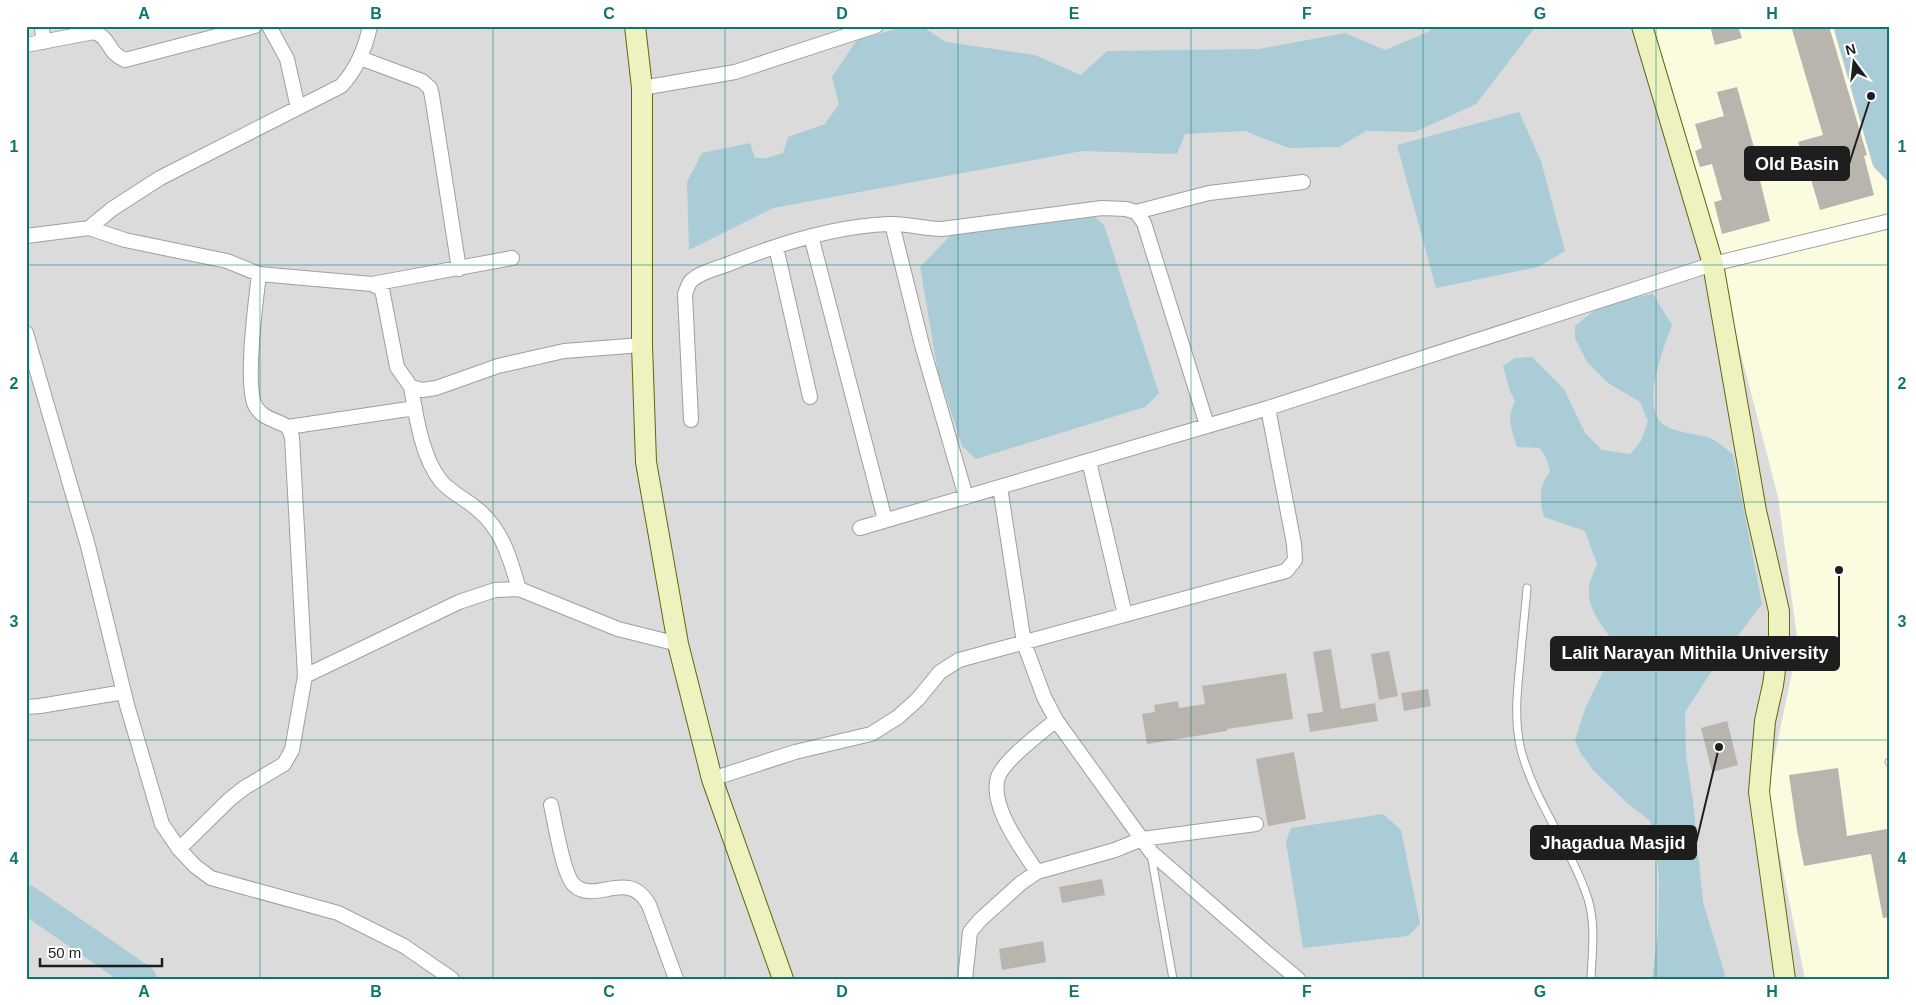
<svg xmlns="http://www.w3.org/2000/svg" width="1916" height="1005" viewBox="0 0 1916 1005" font-family="Arial,sans-serif">
<style>
.residential{fill:#dcdbdb}
.education{fill:#fbfbe0}
.water{fill:#aaccd6}
.lines{fill:none;stroke-linecap:round;stroke-linejoin:round}
.river{stroke:#aaccd6;stroke-width:29}
.building{fill:#bab4ae}
.lane-casing{stroke:#9f9f9f;stroke-width:9}
.street-casing{stroke:#9f9f9f;stroke-width:16}
.secondary-casing{stroke:#5f6811;stroke-width:22}
.lane{stroke:#fff;stroke-width:7}
.street{stroke:#fff;stroke-width:14}
.secondary{stroke:#eff2be;stroke-width:20}
.grid{fill:none;stroke:#0f766e;stroke-width:1;stroke-opacity:0.55}
.leader{fill:none;stroke:#1e1e1e;stroke-width:2}
.callout-dot{fill:#1e1e1e;stroke:#fff;stroke-width:2}
.callout{fill:#1e1e1e;stroke:#1e1e1e;stroke-width:2}
.callout-label{font-size:18px;text-anchor:middle;font-weight:bold;fill:#fff}
.neatline{fill:none;stroke:#0f766e;stroke-width:2}
.grid-label{font-size:16px;text-anchor:middle;font-weight:bold;fill:#0f766e}
</style>
<rect width="100%" height="100%" fill="#edebe5"/>
<path class="residential" d="M 26,26 L 1890,26 L 1890,979 L 26,979 Z"/>
<path class="education" d="M 1653,26 L 1890,26 L 1890,979 L 1805,979 L 1767,792 L 1798,644 L 1778,497 L 1714,250 Z"/>
<path class="water" d="M 907,26 L 921,26 L 946,42 L 1035,55 L 1081,75 L 1107,51 L 1259,49 L 1345,33 L 1385,50 L 1430,31 L 1431,26 L 1536,26 L 1476,104 L 1415,132 L 1366,131 L 1339,147 L 1289,148 L 1245,131 L 1185,134 L 1177,154 L 1082,151 L 773,208 L 689,250 L 687,182 L 702,153 L 750,143 L 755,158 L 767,158 L 783,153 L 788,137 L 825,124 L 839,104 L 832,77 L 857,40 Z
M 1833,26 L 1890,26 L 1890,184 L 1873,166 Z
M 1519,112 L 1541,161 L 1565,251 L 1538,267 L 1436,288 L 1397,145 Z
M 1095,217 L 1104,225 L 1159,393 L 1145,407 L 976,459 L 962,446 L 938,372 L 920,267 L 953,233 Z
M 1653,294 L 1672,325 C 1664,347 1640,406 1663,424 C 1675,433 1693,433 1707,437 C 1716,440 1725,448 1733,454 L 1762,604 L 1717,663 L 1685,712 L 1686,755 L 1693,801 L 1703,902 L 1724,971 L 1725,979 L 1652,979 L 1658,934 L 1659,878 L 1656,849 L 1650,821 L 1627,803 L 1593,770 L 1580,752 L 1575,740 L 1585,709 L 1616,644 C 1604,629 1586,608 1589,587 C 1590,580 1594,572 1597,564 L 1585,531 L 1544,517 C 1540,501 1538,486 1550,472 L 1547,460 L 1540,448 L 1517,447 C 1512,431 1506,417 1515,402 L 1510,391 L 1503,366 L 1515,358 L 1532,357 L 1564,389 L 1585,433 L 1602,450 L 1630,454 L 1641,441 L 1648,421 L 1640,402 L 1608,383 L 1587,362 L 1575,338 L 1575,326 L 1597,308 L 1621,300 Z
M 1383,814 L 1401,830 L 1420,924 L 1408,936 L 1303,948 L 1286,842 L 1291,828 Z"/>
<g class="lines">
<path class="river" d="M 26,899 L 142,979"/>
</g>
<path class="building" d="M 1710,26 L 1738,26 L 1742,38 L 1715,45 Z
M 1791,26 L 1829,26 L 1867,155 L 1864,156 L 1874,195 L 1820,210 L 1807,166 L 1806,167 L 1798,142 L 1823,135 Z
M 1737,87 L 1755,151 L 1753,152 L 1770,221 L 1722,234 L 1714,202 L 1722,200 L 1712,164 L 1700,167 L 1695,151 L 1702,148 L 1695,124 L 1724,116 L 1717,92 Z
M 1331,649 L 1341,709 L 1375,703 L 1378,721 L 1310,732 L 1307,714 L 1323,712 L 1313,652 Z
M 1389,651 L 1398,696 L 1379,700 L 1371,654 Z
M 1286,673 L 1293,719 L 1227,729 L 1227,731 L 1147,744 L 1142,714 L 1155,712 L 1154,705 L 1178,701 L 1179,708 L 1205,704 L 1202,686 Z
M 1428,689 L 1431,706 L 1404,711 L 1401,693 Z
M 1727,721 L 1738,765 L 1712,772 L 1701,728 Z
M 1294,752 L 1306,819 L 1268,826 L 1256,759 Z
M 1838,768 L 1847,836 L 1887,829 L 1890,845 L 1890,917 L 1883,918 L 1871,854 L 1804,866 L 1797,830 L 1789,775 Z
M 1102,879 L 1105,895 L 1062,903 L 1059,887 Z
M 1043,941 L 1046,962 L 1002,970 L 999,949 Z"/>
<g class="lines">
<g class="lane-casing">
<path id="lane" d="M 1527,588 C 1525,613 1522,638 1520,663 C 1517,692 1514,721 1521,750 C 1535,803 1571,847 1588,899 C 1596,924 1592,953 1591,979
M 1889,762 L 1890,762
M 1151,854 L 1173,979"/>
</g>
<g class="street-casing">
<path id="street" d="M 42,26 L 43,42
M 269,26 L 287,59 L 298,108
M 26,45 L 94,32 C 112,39 106,52 125,60 L 255,26
M 360,58 L 422,81 L 430,88 L 432,96 L 459,269
M 642,88 L 735,72 L 876,26
M 1136,212 L 1209,193 L 1303,182
M 892,224 L 922,345 L 966,497
M 89,228 L 125,240 L 227,261 L 259,274 L 372,284 L 382,289 L 397,367 L 411,387 L 422,390 L 436,388 L 498,366 L 564,351 L 642,345
M 26,236 L 89,228 L 112,209 L 160,178 L 341,86 C 357,69 365,50 370,26
M 811,236 L 885,520
M 776,247 L 810,397
M 372,284 L 512,258
M 26,333 L 88,546 L 127,705 L 162,824 L 179,849 L 195,866 L 211,878 L 338,913 L 404,946 L 452,979
M 411,387 C 416,416 422,458 441,481 C 451,493 466,499 477,509 C 503,530 510,559 519,589
M 691,420 L 685,294 C 687,290 688,283 692,280 C 701,272 715,269 726,265 C 775,245 836,226 889,224 C 906,223 924,229 942,229 L 1102,208 L 1126,209 L 1136,212 L 1144,223 L 1207,425
M 288,427 L 415,408
M 1089,461 L 1125,615
M 1000,487 L 1024,643 L 1044,697 L 1056,720 L 1151,852 L 1268,954 L 1298,979
M 860,528 L 1268,408 L 1713,264 L 1890,221
M 305,676 L 459,602 L 495,590 L 519,589 L 618,629 L 678,644
M 26,707 L 40,706 L 124,692
M 712,779 L 795,752 L 871,734 L 898,717 L 918,699 L 940,672 L 959,660 L 1286,571 L 1295,560 L 1294,544 L 1268,408
M 551,805 C 555,822 563,875 574,885 C 596,905 628,867 649,905 L 676,979
M 179,849 L 230,799 L 244,788 L 284,764 L 292,750 L 305,676 L 292,437 L 288,427 C 277,420 263,419 256,407 C 244,388 256,300 259,274
M 1037,872 C 1022,849 989,806 998,777 C 1005,759 1041,733 1056,720
M 965,979 L 970,932 L 980,920 L 1021,883 L 1037,872 L 1115,850 L 1142,839 L 1256,824"/>
</g>
<g class="secondary-casing">
<path id="secondary" d="M 635,26 L 642,88 L 642,345 L 646,462 L 678,644 L 712,779 L 783,979
M 1642,26 L 1713,264 L 1756,511 L 1779,611 L 1779,641 L 1773,685 L 1765,721 L 1759,792 L 1785,979"/>
</g>
<use href="#lane" class="lane"/>
<use href="#street" class="street"/>
<use href="#secondary" class="secondary"/>
</g>
<path class="grid" d="M 260,26 L 260,979M 493,26 L 493,979M 725,26 L 725,979M 958,26 L 958,979M 1191,26 L 1191,979M 1423,26 L 1423,979M 1656,26 L 1656,979M 26,265 L 1890,265M 26,502 L 1890,502M 26,740 L 1890,740"/>
<path class="leader" d="M1871 96L1849 164M1839 570L1839 653M1719 747L1696 843"/>
<g class="callout-dot">
<circle cx="1871" cy="96" r="5"/>
<circle cx="1839" cy="570" r="5"/>
<circle cx="1719" cy="747" r="5"/>
</g>
<g class="callout">
<rect x="1745" y="147" width="104" height="33" rx="5"/>
<rect x="1551" y="637" width="288" height="33" rx="5"/>
<rect x="1531" y="826" width="165" height="33" rx="5"/>
</g>
<g class="callout-label">
<text x="1797" y="170">Old Basin</text>
<text x="1695" y="659">Lalit Narayan Mithila University</text>
<text x="1613" y="849">Jhagadua Masjid</text>
</g>
<rect width="1916" height="1005" fill="none" stroke="#ffffff" stroke-width="55"/>
<g transform="translate(1854 62) rotate(345)" stroke="#ffffff" stroke-width="4" paint-order="stroke">
<path d="M0-4L9 19L0 12L-9 19Z" fill="#1e1e1e"/>
<text y="-8" font-size="14" font-weight="bold" text-anchor="middle" fill="#1e1e1e">N</text>
</g>
<path d="M40 958v8h122v-8" fill="none" stroke="#1e1e1e" stroke-width="2.5"/>
<text x="48" y="958" font-size="15" fill="#1e1e1e" stroke="#ffffff" stroke-width="4" paint-order="stroke">50 m</text>
<rect x="28" y="28" width="1860" height="950" class="neatline"/>
<g class="grid-label">
<text x="144" y="19">A</text>
<text x="376" y="19">B</text>
<text x="609" y="19">C</text>
<text x="842" y="19">D</text>
<text x="1074" y="19">E</text>
<text x="1307" y="19">F</text>
<text x="1540" y="19">G</text>
<text x="1772" y="19">H</text>
<text x="14" y="152">1</text>
<text x="1902" y="152">1</text>
<text x="14" y="389">2</text>
<text x="1902" y="389">2</text>
<text x="14" y="627">3</text>
<text x="1902" y="627">3</text>
<text x="14" y="864">4</text>
<text x="1902" y="864">4</text>
<text x="144" y="997">A</text>
<text x="376" y="997">B</text>
<text x="609" y="997">C</text>
<text x="842" y="997">D</text>
<text x="1074" y="997">E</text>
<text x="1307" y="997">F</text>
<text x="1540" y="997">G</text>
<text x="1772" y="997">H</text>
</g>
</svg>
